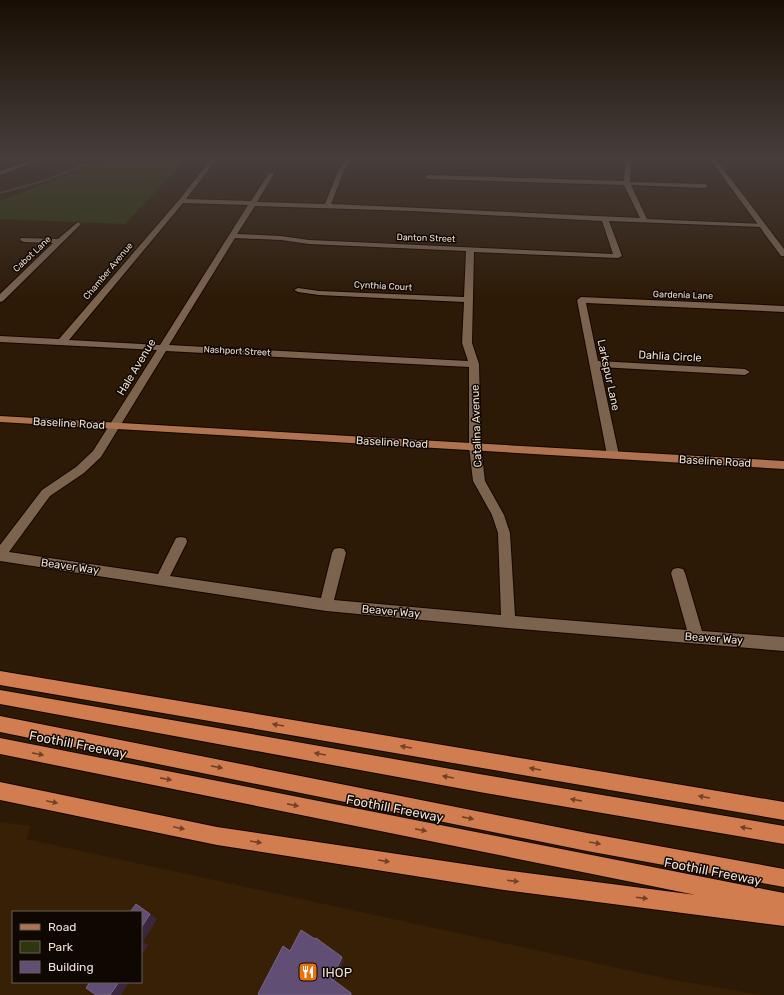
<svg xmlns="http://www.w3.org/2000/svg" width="784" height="995" viewBox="0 0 784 995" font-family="Rubik,sans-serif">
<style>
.built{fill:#382006;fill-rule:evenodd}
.green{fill:#2d360d}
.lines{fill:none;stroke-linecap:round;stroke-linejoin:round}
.stream{stroke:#47484a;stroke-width:2}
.minor-casing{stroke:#150400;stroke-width:2}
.secondary-casing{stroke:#150400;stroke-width:2}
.primary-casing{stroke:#150400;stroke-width:2}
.motorway-casing{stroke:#150400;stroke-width:2}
.minor{fill:#7b634e;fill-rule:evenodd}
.secondary{fill:#7b634e;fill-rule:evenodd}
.primary{fill:#af734f;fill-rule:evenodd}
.motorway{fill:#d27d50;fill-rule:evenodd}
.shaded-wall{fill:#3a273d}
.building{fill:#604e75;stroke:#766584}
.oneway{fill:#704229}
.labels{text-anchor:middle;stroke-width:3;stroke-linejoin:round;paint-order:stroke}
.far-street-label{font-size:9px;fill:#eee0d4;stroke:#0f0702}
.street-label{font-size:11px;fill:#eee0d4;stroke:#0f0702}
.near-street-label{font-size:13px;fill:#eee0d4;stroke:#0f0702}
.near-poi-label{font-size:13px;fill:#eee0d4;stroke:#0f0702;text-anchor:start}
</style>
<rect width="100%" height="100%" fill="#2d1a06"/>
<path class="built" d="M 0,822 L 31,826 L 26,839 L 668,979 L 761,995 L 0,995 ZM 13,912 L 141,912 L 141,982 L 13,982 Z"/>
<path class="green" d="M 111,158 L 187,158 L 125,224 L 0,219 L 0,201 Z"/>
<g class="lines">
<path class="stream" d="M 0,193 L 40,182 L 104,158"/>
<g class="minor-casing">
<path id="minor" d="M 38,158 L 47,158 L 0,175 L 0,171 Z
M 212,158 L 218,158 L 186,199 L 251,201 L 269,173 L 271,172 L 274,174 L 257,202 L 325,204 L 338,171 L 347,158 L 353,158 L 344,171 L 331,204 L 640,218 L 624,185 L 428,179 L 425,177 L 428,175 L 624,181 L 625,158 L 631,158 L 630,182 L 705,184 L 708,186 L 705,188 L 631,185 L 647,219 L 764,224 L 766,225 L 762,227 L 609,221 L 622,256 L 618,258 L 474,252 L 472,343 L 479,364 L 481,447 L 485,481 L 504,515 L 510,533 L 515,616 L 687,630 L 671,573 L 673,569 L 678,568 L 683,569 L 685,573 L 702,631 L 784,637 L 784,651 L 508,628 L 326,611 L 0,561 L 0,545 L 42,490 L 76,467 L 93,451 L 157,350 L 0,342 L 0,336 L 59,339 L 179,200 ZM 183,203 L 248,205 L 160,345 L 69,340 ZM 255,206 L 412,211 L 602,221 L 613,254 L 309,240 L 281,236 L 237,234 ZM 235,238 L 281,240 L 309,244 L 466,251 L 464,297 L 319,291 L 298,288 L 294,290 L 298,292 L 319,295 L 464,302 L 462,343 L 468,361 L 169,345 ZM 166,351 L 469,367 L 469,447 L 473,481 L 492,515 L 498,533 L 501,615 L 334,600 L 346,553 L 344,549 L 339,548 L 334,549 L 332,553 L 321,598 L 170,576 L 187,542 L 186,538 L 181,537 L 176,538 L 158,574 L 9,552 L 50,496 L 84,473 L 101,457 Z
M 78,222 L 81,224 L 80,225 L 3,301 L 0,302 L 0,294 L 53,243 L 24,242 L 20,240 L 21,238 L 58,239 Z
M 581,297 L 784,306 L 784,312 L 586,303 L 598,361 L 745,369 L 750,372 L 745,375 L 600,367 L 619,455 L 617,458 L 609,458 L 607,455 L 577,300 Z"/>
</g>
<g class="secondary-casing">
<path id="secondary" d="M 709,158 L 715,158 L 784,249 L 784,256 L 781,256 Z"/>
</g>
<g class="primary-casing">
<path id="primary" d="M 0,416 L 784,461 L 784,469 L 0,422 Z"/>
</g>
<g class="motorway-casing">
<path id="motorway" d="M 0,671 L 784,802 L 784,820 L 0,685 Z
M 0,690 L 485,775 L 784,826 L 784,844 L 485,793 L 0,704 Z
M 0,716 L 587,833 L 784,869 L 784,887 L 587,851 L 0,732 Z
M 0,738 L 784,893 L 784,926 L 504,890 L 217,845 L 0,800 L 0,782 L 217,827 L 504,870 L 696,895 L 0,754 Z"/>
</g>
<use href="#minor" class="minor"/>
<use href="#secondary" class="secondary"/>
<use href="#primary" class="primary"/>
<use href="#motorway" class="motorway"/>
</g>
<path class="shaded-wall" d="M 136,904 L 157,919 L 143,942 L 148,945 L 141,956 L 141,928 Z
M 342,957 L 344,961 L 334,983 L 332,979 Z
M 119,982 L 129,982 L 121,995 L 110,995 Z"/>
<path class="building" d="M 136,904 L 150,914 L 141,928 L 141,912 L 130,912 Z
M 301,930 L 315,939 L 316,938 L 342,957 L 332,979 L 351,993 L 351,995 L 259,995 L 258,994 L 283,946 L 290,951 Z
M 90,982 L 119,982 L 110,995 L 106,994 L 106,995 L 96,995 L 86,988 Z"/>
<defs><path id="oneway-solid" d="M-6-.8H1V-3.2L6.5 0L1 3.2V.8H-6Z"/></defs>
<g class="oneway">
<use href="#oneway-solid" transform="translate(278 725) rotate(-170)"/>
<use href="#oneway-solid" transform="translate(406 747) rotate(-170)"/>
<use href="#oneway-solid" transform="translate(38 754) rotate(11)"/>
<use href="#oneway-solid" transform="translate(320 754) rotate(-170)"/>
<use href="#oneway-solid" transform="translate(217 767) rotate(11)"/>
<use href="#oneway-solid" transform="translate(535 769) rotate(-170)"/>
<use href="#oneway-solid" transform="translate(448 777) rotate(-170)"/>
<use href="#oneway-solid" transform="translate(166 779) rotate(11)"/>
<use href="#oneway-solid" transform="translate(704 797) rotate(-170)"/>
<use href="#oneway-solid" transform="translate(576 800) rotate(-170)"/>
<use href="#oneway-solid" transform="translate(52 802) rotate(12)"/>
<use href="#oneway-solid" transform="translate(293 805) rotate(11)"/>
<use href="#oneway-solid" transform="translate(468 818) rotate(11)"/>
<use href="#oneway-solid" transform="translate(179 828) rotate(12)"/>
<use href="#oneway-solid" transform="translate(746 828) rotate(-170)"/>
<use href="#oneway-solid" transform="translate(421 830) rotate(11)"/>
<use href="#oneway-solid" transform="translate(256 842) rotate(9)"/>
<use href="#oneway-solid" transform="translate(595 843) rotate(10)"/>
<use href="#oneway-solid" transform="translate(384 861) rotate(9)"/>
<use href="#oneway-solid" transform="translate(513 881) rotate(7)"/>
<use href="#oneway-solid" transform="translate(642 898) rotate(7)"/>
</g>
<linearGradient id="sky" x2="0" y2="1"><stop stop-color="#190e03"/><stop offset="0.53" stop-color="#463e3b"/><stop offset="1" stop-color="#463e3b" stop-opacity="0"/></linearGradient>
<rect width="784" height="298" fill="url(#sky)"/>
<defs>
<g id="restaurant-square" transform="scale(1)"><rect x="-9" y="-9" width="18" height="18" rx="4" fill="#e8710a" stroke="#0f0702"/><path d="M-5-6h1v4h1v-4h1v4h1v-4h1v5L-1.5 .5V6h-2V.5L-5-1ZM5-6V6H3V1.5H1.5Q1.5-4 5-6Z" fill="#fff"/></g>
</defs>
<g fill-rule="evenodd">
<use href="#restaurant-square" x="308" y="972"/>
</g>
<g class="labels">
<g class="far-street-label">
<text transform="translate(426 238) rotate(2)" y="3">Danton Street</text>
<text transform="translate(32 254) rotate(-43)" y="3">Cabot Lane</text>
<text transform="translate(108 271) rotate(-50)" y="3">Chamber Avenue</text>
<text transform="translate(383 286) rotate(3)" y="3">Cynthia Court</text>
<text transform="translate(683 295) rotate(2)" y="3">Gardenia Lane</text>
<text transform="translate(237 351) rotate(3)" y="3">Nashport Street</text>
</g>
<g class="street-label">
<text transform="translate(670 356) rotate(3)" y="4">Dahlia Circle</text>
<text transform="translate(136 367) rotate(-59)" y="4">Hale Avenue</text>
<text transform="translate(609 375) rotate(78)" y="4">Larkspur Lane</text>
<text transform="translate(69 423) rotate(3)" y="4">Baseline Road</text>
<text transform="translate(476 426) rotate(-92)" y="4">Catalina Avenue</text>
<text transform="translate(392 442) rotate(3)" y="4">Baseline Road</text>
<text transform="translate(715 461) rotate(3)" y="4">Baseline Road</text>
<text transform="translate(70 566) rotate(8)" y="4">Beaver Way</text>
<text transform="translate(391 611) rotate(5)" y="4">Beaver Way</text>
<text transform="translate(714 638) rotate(4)" y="4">Beaver Way</text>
</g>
<g class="near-street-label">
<text transform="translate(78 744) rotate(11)" y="5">Foothill Freeway</text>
<text transform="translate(395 808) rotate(11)" y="5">Foothill Freeway</text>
<text transform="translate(713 871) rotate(11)" y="5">Foothill Freeway</text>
</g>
<g class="near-poi-label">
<text x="322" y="977">IHOP</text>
</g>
</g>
<rect x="12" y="911" width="130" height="72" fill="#0f0702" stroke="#685e56"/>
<rect x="20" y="924" width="20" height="6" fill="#af734f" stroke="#685e56"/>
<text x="48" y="931" font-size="12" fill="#eee0d4">Road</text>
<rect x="20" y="941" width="20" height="12" fill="#2d360d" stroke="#685e56"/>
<text x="48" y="951" font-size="12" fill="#eee0d4">Park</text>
<rect x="20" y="961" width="20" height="12" fill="#604e75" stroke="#685e56"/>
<text x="48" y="971" font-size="12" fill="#eee0d4">Building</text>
</svg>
